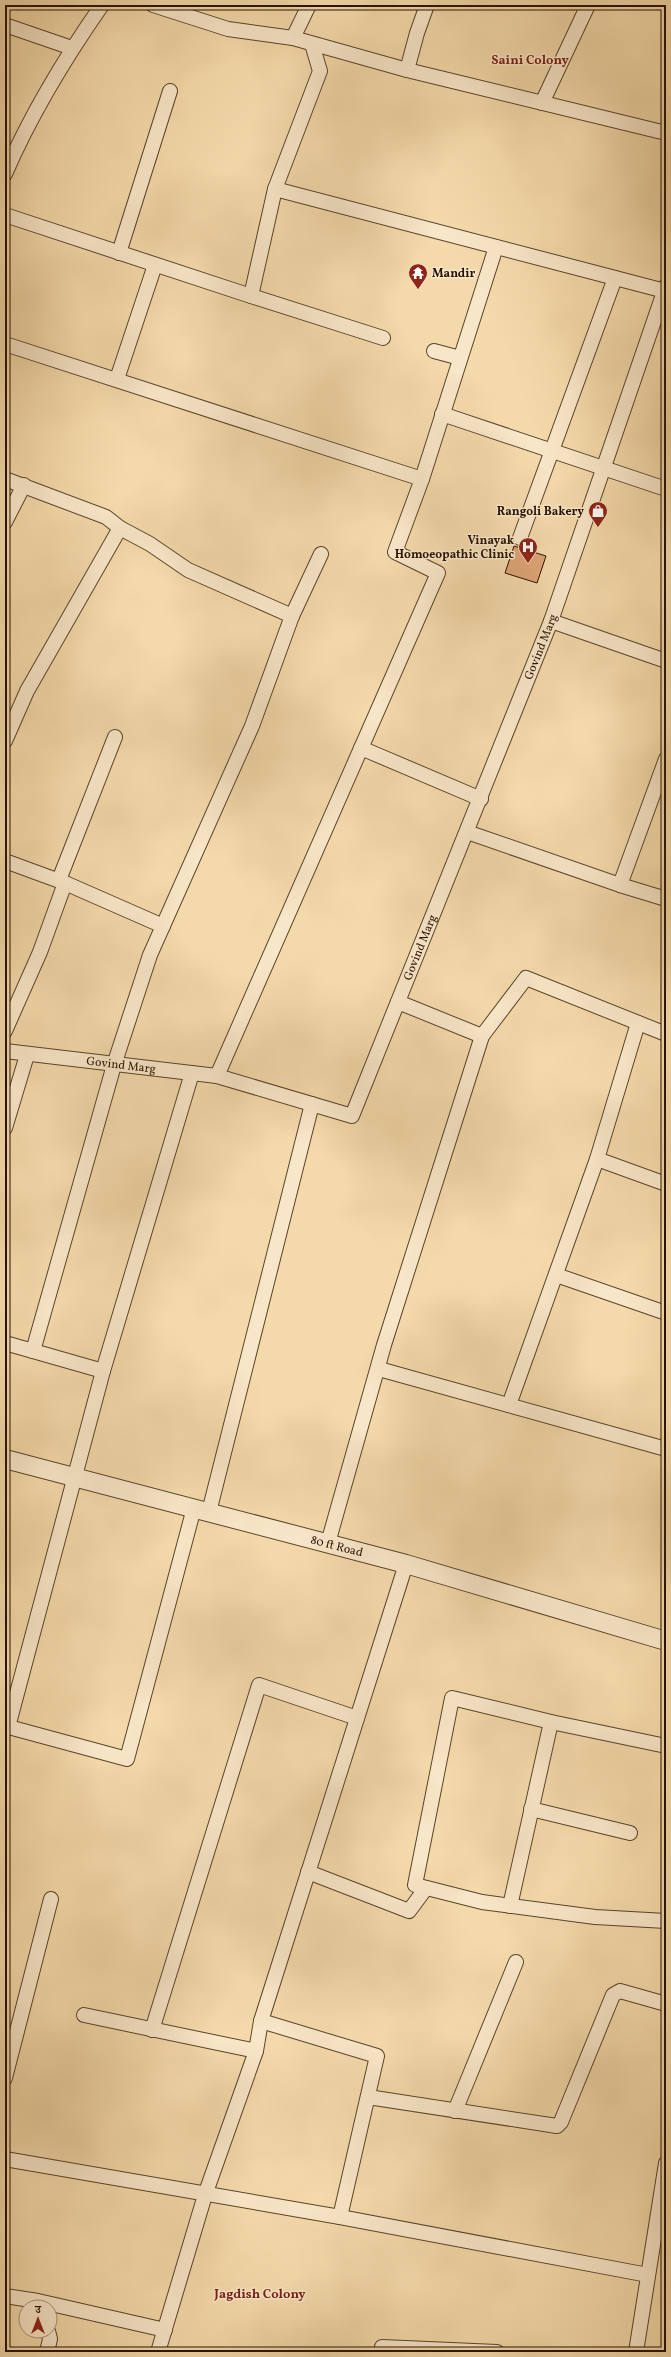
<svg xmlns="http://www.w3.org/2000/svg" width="671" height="2357" viewBox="0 0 671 2357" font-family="Vollkorn,'Noto Serif Devanagari',serif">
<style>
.building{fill:#dea477;stroke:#261200}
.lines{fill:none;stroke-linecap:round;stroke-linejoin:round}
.minor-casing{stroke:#5a442a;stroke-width:16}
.tertiary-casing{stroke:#5a442a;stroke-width:20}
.minor{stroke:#f8e6c8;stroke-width:14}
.tertiary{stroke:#f8e6c8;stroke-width:18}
.labels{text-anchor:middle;stroke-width:3;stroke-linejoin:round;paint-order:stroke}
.poi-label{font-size:12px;font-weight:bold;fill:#261200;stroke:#f8e6c8;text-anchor:end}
.street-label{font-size:12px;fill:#261200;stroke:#f8e6c8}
.neighbourhood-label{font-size:13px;font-weight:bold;fill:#7a1f14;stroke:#f8e6c8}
</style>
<rect width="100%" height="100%" fill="#f4d9aa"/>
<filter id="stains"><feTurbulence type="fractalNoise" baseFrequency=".005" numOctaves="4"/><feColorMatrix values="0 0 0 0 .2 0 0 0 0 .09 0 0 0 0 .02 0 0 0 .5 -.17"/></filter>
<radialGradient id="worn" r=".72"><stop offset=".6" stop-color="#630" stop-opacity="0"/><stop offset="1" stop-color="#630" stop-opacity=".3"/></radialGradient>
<path class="building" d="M 514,546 L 546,556 L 537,583 L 505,573 Z"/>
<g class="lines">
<g class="minor-casing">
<g id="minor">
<path d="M 153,5 L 228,29 L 293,38"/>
<path d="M 309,5 L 293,38 L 407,70 L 666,133"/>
<path d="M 5,25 L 72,48"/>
<path d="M 407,70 L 417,33 L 427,5"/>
<path d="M 542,103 L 588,5"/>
<path d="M 5,174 C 31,114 65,58 102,5"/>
<path d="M 275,189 L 665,291"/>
<path d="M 5,215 L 251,296 L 275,189 L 320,71 L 312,44"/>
<path d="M 119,253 L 170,91"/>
<path d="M 251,296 L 383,338"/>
<path d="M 5,344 L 422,479 L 496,247"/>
<path d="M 434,351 L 460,358"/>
<path d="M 117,379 L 155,265"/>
<path d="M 442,414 L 666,489"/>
<path d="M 5,479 L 106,517 L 120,528 L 150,544 L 188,570 L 292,616 L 321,554"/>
<path d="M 5,522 L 24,485"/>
<path d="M 520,538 L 615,278"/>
<path d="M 551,621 L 666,661"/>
<path d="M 5,741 L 27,691 L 120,528"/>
<path d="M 361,748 L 481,799"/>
<path d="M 467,832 L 620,885 L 666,759"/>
<path d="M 5,861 L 65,883 L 40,952 L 5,1031"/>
<path d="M 59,880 L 115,737"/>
<path d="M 65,883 L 163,926"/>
<path d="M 620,885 L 666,899"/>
<path d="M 398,1002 L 482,1036"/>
<path id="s1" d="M 5,1051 L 217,1076 L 352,1116 L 551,621 L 666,286"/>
<path d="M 217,1076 L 438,573 L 395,552 L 422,479"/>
<path d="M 5,1128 L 27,1055"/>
<path d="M 597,1159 L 666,1184"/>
<path d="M 556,1275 L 666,1313"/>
<path d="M 5,1343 L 103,1371"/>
<path d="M 33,1351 L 114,1065 L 150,955 L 252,726 L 292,616"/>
<path d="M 379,1369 L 666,1449"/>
<path d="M 509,1405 L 597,1159 L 638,1023"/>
<path d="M 209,1512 L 312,1104"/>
<path d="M 328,1543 L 384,1345 L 482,1036 L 526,978 L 666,1034"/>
<path d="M 5,1726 L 127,1759 L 194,1508"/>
<path d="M 8,1727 L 103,1371 L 192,1073"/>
<path d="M 666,1746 L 551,1722 L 452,1698 L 415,1885 L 482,1902 L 595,1917 L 666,1921"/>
<path d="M 531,1809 L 630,1833"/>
<path d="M 308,1872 L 409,1911 L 426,1888"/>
<path d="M 510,1906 L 551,1722"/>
<path d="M 84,2015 L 256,2051"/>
<path d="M 261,2021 L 377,2056 L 340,2217"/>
<path d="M 152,2030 L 259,1685 L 357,1718"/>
<path d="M 5,2078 L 51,1899"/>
<path d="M 368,2097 L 557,2126 L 561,2122 L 613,1995 L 620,1991 L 666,2004"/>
<path d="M 455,2111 L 516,1962"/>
<path d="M 5,2159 L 340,2217 L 648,2275"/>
<path d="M 5,2296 L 38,2301 L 165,2330"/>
<path d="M 382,2347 L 497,2352"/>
<path d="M 47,2352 L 50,2339 L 48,2331"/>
<path d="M 158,2352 L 205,2195 L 256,2051 L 261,2021 L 406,1564"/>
<path d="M 636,2352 L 666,2163"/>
</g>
</g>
<g class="tertiary-casing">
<g id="tertiary">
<path id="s2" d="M 5,1459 L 406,1564 L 666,1641"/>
</g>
</g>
<use href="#minor" class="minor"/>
<use href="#tertiary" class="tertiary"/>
</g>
<defs>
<g id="temple-pin" transform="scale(1)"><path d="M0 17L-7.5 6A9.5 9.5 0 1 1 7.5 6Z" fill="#8f2418" stroke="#f8e6c8"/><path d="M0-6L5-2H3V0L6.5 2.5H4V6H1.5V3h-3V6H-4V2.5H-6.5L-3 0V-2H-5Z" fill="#fff"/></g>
<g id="shop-pin" transform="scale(1)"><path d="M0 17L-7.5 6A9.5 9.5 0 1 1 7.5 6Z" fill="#8f2418" stroke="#f8e6c8"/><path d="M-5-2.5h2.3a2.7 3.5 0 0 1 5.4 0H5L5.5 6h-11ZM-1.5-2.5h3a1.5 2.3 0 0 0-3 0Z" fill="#fff"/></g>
<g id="hospital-pin" transform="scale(1)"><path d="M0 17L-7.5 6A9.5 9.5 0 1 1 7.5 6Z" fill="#8f2418" stroke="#f8e6c8"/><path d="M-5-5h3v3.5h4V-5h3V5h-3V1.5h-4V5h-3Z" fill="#fff"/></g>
</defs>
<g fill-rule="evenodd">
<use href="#temple-pin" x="418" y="273"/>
<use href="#shop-pin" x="598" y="511"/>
<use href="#hospital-pin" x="528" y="547"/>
</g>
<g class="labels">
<g class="poi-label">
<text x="432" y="277" text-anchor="start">Mandir</text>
<text x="584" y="515">Rangoli Bakery</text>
<text x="514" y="544">Vinayak<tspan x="514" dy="14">Homoeopathic Clinic</tspan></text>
</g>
<g class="street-label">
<text dy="4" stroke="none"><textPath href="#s1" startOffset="860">Govind Marg</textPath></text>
<text dy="4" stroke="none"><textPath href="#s1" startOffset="536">Govind Marg</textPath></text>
<text dy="4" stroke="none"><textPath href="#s1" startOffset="117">Govind Marg</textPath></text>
<text dy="4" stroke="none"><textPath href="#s2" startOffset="343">80 ft Road</textPath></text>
</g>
<g class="neighbourhood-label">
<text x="530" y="64">Saini Colony</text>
<text x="260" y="2298">Jagdish Colony</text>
</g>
</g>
<rect width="671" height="2357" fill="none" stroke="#f4d9aa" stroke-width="20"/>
<rect x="6" y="6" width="659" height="2345" fill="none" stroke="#261200" stroke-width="2"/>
<rect x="10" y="10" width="651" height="2337" fill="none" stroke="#261200"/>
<g transform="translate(38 2319)"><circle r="19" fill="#f8e6c8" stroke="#a49178"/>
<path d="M0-3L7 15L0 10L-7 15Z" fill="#8f2418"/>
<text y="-6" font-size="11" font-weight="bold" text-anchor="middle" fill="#261200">उ</text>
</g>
<rect width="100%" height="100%" filter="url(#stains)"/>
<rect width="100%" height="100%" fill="url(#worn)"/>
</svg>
